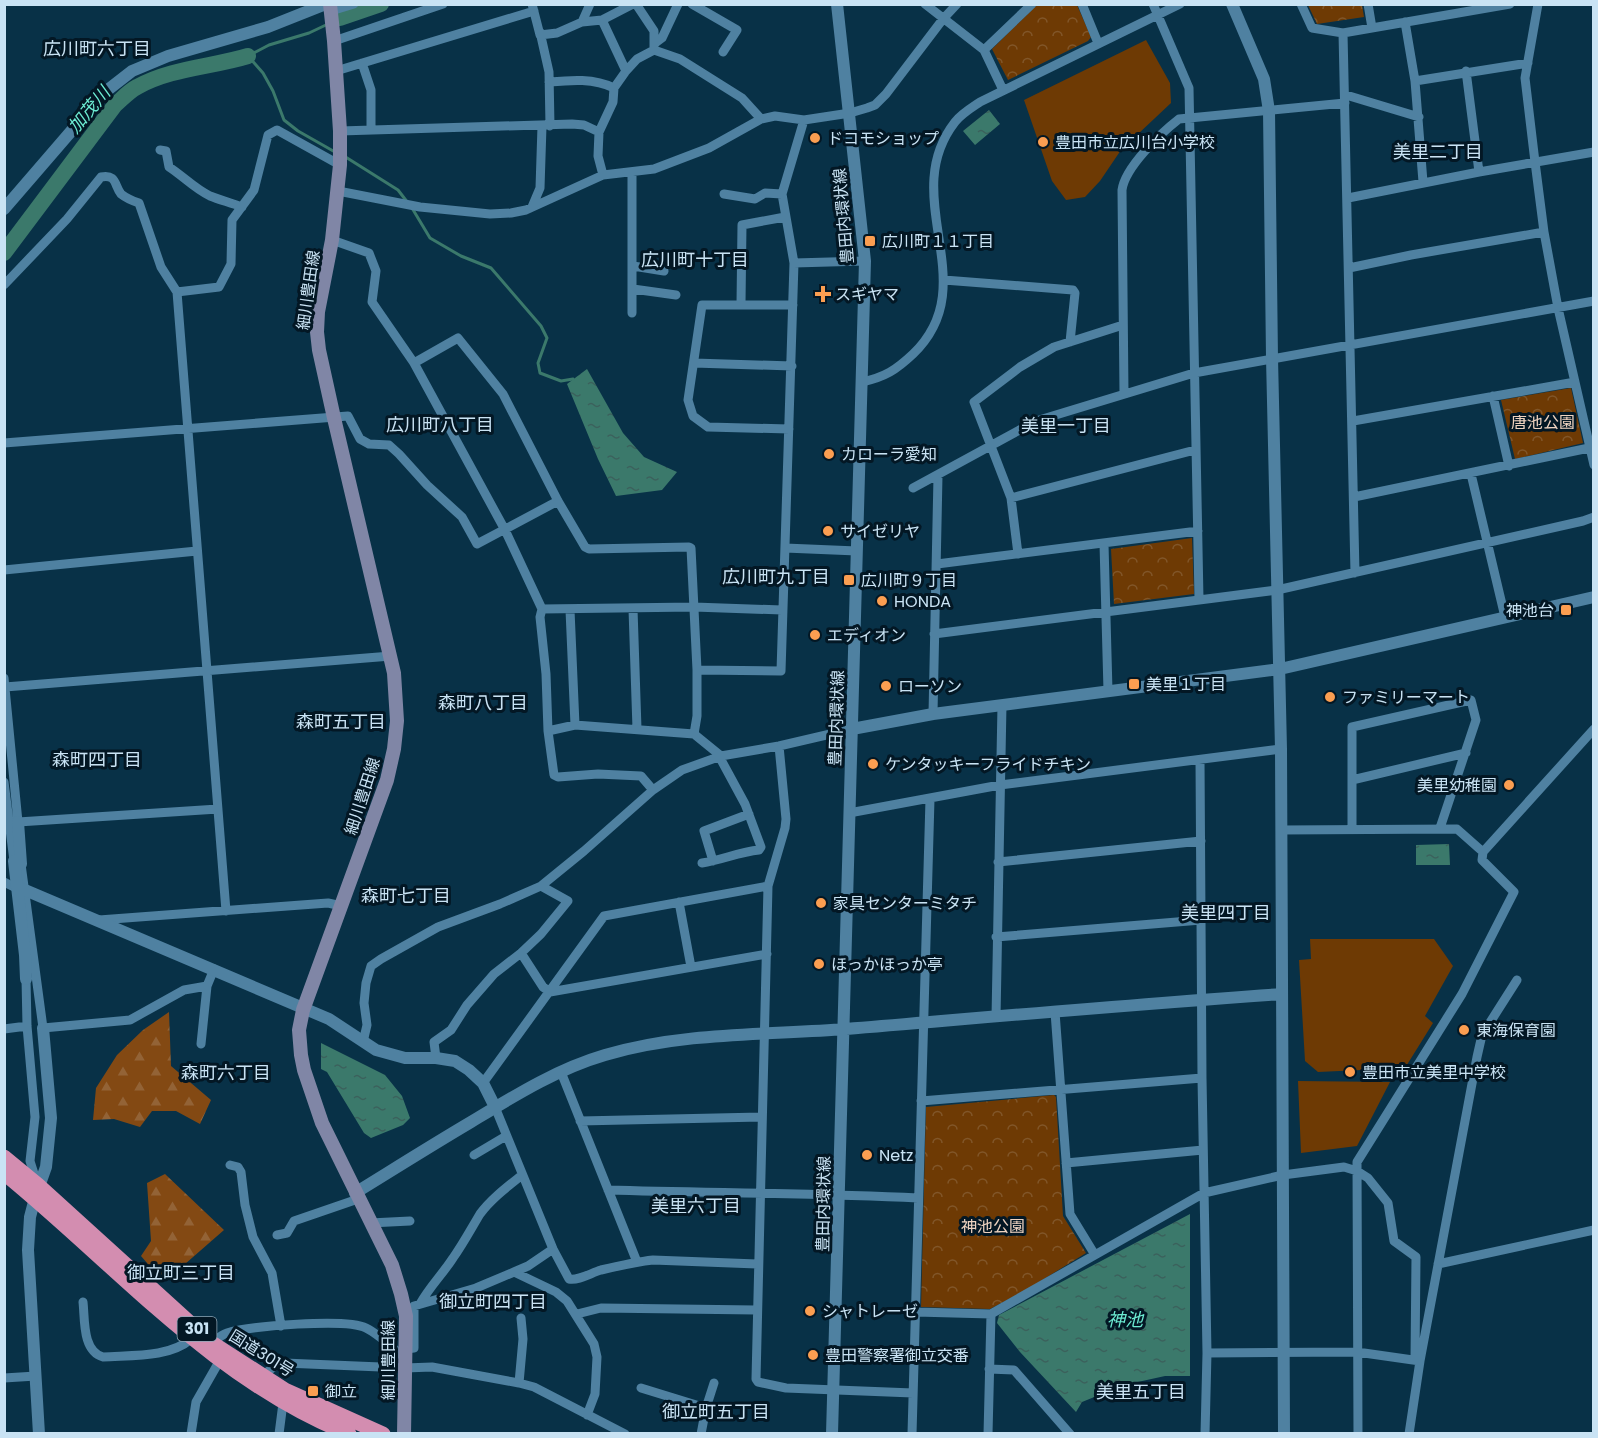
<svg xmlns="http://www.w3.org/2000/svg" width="1598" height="1438" viewBox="0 0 1598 1438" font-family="Poppins,'Noto Sans JP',sans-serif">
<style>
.forest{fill:url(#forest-firs)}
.park{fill:url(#park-crowns)}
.garden{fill:#6e3a04}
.water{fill:url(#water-ripples)}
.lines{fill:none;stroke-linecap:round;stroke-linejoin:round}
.stream{stroke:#3b796b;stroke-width:3}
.river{stroke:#3b796b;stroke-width:16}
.minor{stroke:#4f81a1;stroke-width:9}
.tertiary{stroke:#4f81a1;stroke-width:12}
.secondary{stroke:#8086a6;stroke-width:14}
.trunk{stroke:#d38db0;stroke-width:15}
.poi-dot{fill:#fb9e51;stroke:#031724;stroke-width:2}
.labels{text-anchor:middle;stroke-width:6;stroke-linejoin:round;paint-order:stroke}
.shield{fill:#031724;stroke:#8ea6b6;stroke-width:1.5}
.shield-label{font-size:15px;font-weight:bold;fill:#c9e3f4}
.poi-label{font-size:16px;fill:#c9e3f4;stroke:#031724;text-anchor:start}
.street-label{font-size:16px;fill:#c9e3f4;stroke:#031724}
.park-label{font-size:16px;fill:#eed3c0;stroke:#031724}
.neighbourhood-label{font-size:18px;fill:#c9e3f4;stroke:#031724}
.water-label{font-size:18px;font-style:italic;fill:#6cebd2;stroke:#031724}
</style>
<defs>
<pattern id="forest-firs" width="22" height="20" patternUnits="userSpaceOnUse" patternTransform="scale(1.5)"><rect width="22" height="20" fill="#834913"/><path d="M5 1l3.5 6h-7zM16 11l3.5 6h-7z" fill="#936336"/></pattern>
<pattern id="park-crowns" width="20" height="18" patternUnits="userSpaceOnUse" patternTransform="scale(1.5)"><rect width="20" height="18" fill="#6e3a04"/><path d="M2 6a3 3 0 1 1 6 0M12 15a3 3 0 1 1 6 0" fill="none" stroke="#815629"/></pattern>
<pattern id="water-ripples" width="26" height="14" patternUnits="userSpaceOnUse" patternTransform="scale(1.5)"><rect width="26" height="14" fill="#3b796b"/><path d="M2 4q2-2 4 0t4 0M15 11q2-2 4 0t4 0" fill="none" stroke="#3b615c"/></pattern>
</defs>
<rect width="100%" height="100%" fill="#083147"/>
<path class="forest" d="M 169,1012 L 171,1066 L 211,1100 L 200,1124 L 176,1111 L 152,1111 L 140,1127 L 114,1119 L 93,1120 L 96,1088 L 117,1055 L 143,1030 Z
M 165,1174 L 224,1230 L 169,1278 L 154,1271 L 141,1256 L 151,1241 L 147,1183 Z"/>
<path class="park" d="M 1037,5 L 1077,5 L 1091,37 L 1088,41 L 1008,80 L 992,49 Z
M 1308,5 L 1362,5 L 1364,17 L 1317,24 Z
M 1571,388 L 1583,443 L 1515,459 L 1501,400 Z
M 1192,538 L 1194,594 L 1114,604 L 1111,549 Z
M 1054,1095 L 1056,1097 L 1063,1216 L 1086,1253 L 1026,1290 L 990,1309 L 921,1307 L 926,1107 Z"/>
<path class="garden" d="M 1146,40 L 1170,83 L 1171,103 L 1121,150 L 1100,181 L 1085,197 L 1066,200 L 1052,181 L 1024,100 Z
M 1310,939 L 1434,939 L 1453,966 L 1425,1016 L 1433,1023 L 1405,1068 L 1318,1072 L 1305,1061 L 1299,960 L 1311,959 Z
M 1298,1081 L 1390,1082 L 1357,1146 L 1301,1153 Z"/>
<path class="water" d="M 989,110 L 1000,124 L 975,145 L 963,131 Z
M 587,369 L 623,433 L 644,457 L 677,472 L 662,490 L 616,496 L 598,459 L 567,384 Z
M 1449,844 L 1450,865 L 1416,865 L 1416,845 Z
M 321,1043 L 385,1075 L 402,1096 L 410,1118 L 403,1125 L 371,1138 L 364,1133 L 327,1072 L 321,1069 Z
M 1190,1214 L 1190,1376 L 1165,1376 L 1124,1385 L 1082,1402 L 1076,1412 L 1020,1352 L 997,1323 L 999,1315 Z"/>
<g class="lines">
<path class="stream" d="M 328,24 L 309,33 L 269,45 L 248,56 L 263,73 L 273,91 L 284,120 L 298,131 L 335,152
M 344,156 L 398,190 L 408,203
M 412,208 L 430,238 L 461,256 L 491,268 L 541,326 L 547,338 L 538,363 L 540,373 L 561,381 L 573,379"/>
<path class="river" d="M 340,18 L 381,4
M 4,253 L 115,105 C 122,99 129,91 137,87 C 171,68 212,67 248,56"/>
<path class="minor" d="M 532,4 L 540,35 L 557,33 L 582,22 L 590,4
M 636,4 L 654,31 L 654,50
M 692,4 L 737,30 L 723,52
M 925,4 L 984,50 L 1003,90
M 1082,4 L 1098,43
M 1153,4 L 1189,88 L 1199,599
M 1301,4 L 1312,28 L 1343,33 L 1510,4
M 1368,4 L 1372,28
M 1538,4 L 1525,78 L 1535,162 L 1544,232 L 1558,308 L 1594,465
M 331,11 L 354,4
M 602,20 L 626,71
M 582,22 L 602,20 L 633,4
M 1405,22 L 1415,81 L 1423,182
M 540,32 L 549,72 L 550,126
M 1343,33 L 1355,573
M 334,41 L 443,4
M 654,44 L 662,38 L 678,4
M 984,50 L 1032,4
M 362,63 L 371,90 L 371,130
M 336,71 L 534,11
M 1466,71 L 1479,172
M 1415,81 L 1528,63
M 549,82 C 571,80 594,78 614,88
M 1346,95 L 1419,117
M 340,131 L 572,124 L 584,125 L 599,132
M 160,150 L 166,151 L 169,167 C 183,176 195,189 210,196 C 220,200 232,203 242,207
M 632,173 L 632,313
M 603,175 L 598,156 L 599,132 L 613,102 L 614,88 L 626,71 L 637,59 L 654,50 L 680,59 L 742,98 L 761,119
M 338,191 L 420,207 L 490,214 L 511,213 L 526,210 L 603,175 L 654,169 L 709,148 L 761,119 L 775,116 L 804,120 L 850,113 L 867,108 L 875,105 L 886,94 L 943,19 L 957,4
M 724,194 L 755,199 L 765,193 L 782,194
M 1348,198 L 1479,172 L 1594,152
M 532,207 L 540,188 L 542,126
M 332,240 L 369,253 L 376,271 L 372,302 L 414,363 L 505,530 L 542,609 L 694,607 L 782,610
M 794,263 L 865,261
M 633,266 L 664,271
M 1349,268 L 1411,255 L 1544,232
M 944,280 L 1073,290 L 1075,293 L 1070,342
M 4,285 L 67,219 L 101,177 C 117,174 114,185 121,194 C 126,198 133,201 139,203 L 161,267 L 177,292
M 633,289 L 676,295
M 741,304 L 742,225 L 785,217
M 414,363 L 458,338 L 503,394 L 558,501 L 585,547 L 589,549 L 689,547 L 691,548 L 697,670 L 697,716 L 694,734
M 694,363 L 792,366
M 862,382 C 885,377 896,370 913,354 C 986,284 896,198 955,122 C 961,114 971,108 980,102 L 1180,4
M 1124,393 L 1122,190 C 1125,167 1161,133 1179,119 L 1345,103
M 1493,396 L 1509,466
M 1353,421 L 1575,382
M 789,429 L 708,427 L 693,416 L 688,400 L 702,305 L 793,305
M 4,443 L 348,416 L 360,439 L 369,444 L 389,445 L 399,454 L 427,485 L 462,517 L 477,544 L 558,501
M 1471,474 L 1505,617
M 913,488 L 1036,421 L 1194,373 L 1594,301
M 1354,497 L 1589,448
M 1011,498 L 1195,450
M 1104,544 L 1108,691
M 785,548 L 857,551
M 1018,554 L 1011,498 L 974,402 L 1020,367 L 1054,347 L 1123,325
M 937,564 L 1198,531
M 4,570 L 197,551
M 542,609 L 540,617 L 546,674 L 548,731
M 633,609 L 637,729
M 570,610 L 575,725
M 934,634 L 1277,590 L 1583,521 L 1594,517
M 697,670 L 781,671 L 794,263 L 782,194 L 804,120
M 4,678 L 18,822 L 218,809
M 5,687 L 391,656
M 933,714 L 938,476
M 779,746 L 786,819 L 785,828 L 768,886 L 756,1379 L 758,1382 L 786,1388 L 913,1393
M 1200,760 L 1202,1078 L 1207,1353 L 1205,1434
M 1352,780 L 1466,753
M 4,782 L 14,861
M 653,790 L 641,776 L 598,774 L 558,777 L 554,775 L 548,731 L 575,725 L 694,734 L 721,756
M 849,813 L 1000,785 L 1281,749
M 1352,829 L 1352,727 L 1471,700 L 1476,720 L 1440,828
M 1281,830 L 1457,829 L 1483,852
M 713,861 L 704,831 L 749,814
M 998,862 L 1201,841
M 702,863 C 722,860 739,852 759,850 L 761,847 L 745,804 L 719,756
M 21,864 L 43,1028 L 130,1020 L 184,990 L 207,986 L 214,969
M 4,882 L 18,889
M 679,902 L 691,967
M 226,911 L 177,292 L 219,287 L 231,264 L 232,220 L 254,190 L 268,135 L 277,130 L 340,165
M 99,920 L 328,903 L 342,906
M 996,937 L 1201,920
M 521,953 L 543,987 L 550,992 L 767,954
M 26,979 L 27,1026 L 35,1117 L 30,1161 L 37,1183
M 1055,1012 L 1070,1214 L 1095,1255
M 996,1017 L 1002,705
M 4,1029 L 27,1026
M 363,1042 L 367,1025 L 364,1003 L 366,983 L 371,966 L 381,959 L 438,927 L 500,904 L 541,886 L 584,851 L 653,790 L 682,770 L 721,756 L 779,746 L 852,729
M 201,1044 L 207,986
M 436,1058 L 434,1042 L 451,1030 L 467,1005 L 494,974 L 521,953 L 541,934 L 568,901 L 541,886
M 561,1072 L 637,1262
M 483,1083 L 604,916 L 768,886
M 921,1101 L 1202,1078
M 495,1107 L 553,1249 L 569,1279 C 578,1281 591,1273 601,1270 C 618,1266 635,1262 653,1260 L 757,1264
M 580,1121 L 761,1117
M 474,1155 L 506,1136
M 1066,1163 L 1203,1150
M 230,1165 L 238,1167 L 241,1172 L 245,1205 L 253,1237 L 272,1273 L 281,1326
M 608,1190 C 711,1193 815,1193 918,1198
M 370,1223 L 410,1221
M 277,1235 L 287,1233 L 294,1221 L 358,1199
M 1438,1264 L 1594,1230
M 514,1272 L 528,1266 L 553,1249
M 83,1302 C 85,1319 82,1351 103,1357 C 131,1355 169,1358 191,1339
M 420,1304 C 430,1286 442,1275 453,1258 C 463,1244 471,1229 480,1214 C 491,1199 507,1187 522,1175
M 916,1312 L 991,1314 L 1204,1193 L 1283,1175 L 1344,1167 L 1357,1171 L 1368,1178 L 1388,1203 L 1394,1241 L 1416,1257 L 1415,1359
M 577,1314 L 601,1308 L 756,1310
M 212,1343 C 217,1339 221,1335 227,1333 C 249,1326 347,1318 366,1328 C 380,1335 394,1349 406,1359
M 406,1349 L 414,1348 L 414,1306 L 476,1288 L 514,1272 L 556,1292 L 567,1301 L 594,1344 L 597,1357 L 595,1394 L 587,1415
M 1207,1353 L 1357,1352 L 1420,1361
M 989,1369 L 1014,1370 L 1070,1434
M 262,1376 L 275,1366 L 284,1363 L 405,1368 L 432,1367 L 519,1383 L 534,1387 L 625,1434
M 4,1378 L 36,1376
M 519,1383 L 523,1339 L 521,1318
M 641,1388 L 706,1408
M 191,1434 L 196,1402 L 220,1360
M 279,1434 L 283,1403
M 701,1434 L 706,1408 L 714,1383
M 912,1434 L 930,799
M 988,1434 L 991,1314
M 1358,1434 L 1357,1162 L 1462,994 L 1514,892 L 1482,860 L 1483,852 L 1594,729
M 1409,1434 L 1420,1361 L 1477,1057 L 1482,1035 L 1517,980"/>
<path class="tertiary" d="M 1232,4 L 1264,79 L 1269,111 L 1272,358 L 1281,749 L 1284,1434
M 4,209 L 105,92 L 132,71 L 168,56 L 268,27 L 326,4
M 852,729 L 933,714 L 1280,669 L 1594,597
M 18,822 L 21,864
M 14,861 L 25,955 L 26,979
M 18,889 L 25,890 L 329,1019 L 376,1050 L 405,1058 L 436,1058 L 455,1061 L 469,1070 L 483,1083 L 495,1107
M 355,1193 C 394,1169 432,1145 471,1122 C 514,1096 557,1069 605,1055 C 682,1032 767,1035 846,1029 C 991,1017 1137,1004 1282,994
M 39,1434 L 28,1250 L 30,1217 L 35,1198 L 46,1167 L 51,1118 L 43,1028
M 832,1434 L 865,261 L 837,4"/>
<path class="secondary" d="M 330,4 L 334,41 L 340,131 L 340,165 L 332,240 L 318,312 L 317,332 L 319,350 L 334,418 L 394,673 L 397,721 L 394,749 L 387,780 L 303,1010 L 299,1030 L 301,1055 L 304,1070 L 322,1123 L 392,1265 L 401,1294 L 406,1316 L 404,1434"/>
<path class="trunk" d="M 4,1157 L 38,1185 L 212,1343 L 285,1390 L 383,1434
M 4,1173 C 116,1264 212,1379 349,1434"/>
</g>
<g class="poi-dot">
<circle cx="815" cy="138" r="6"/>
<circle cx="1043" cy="142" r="6"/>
<rect x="864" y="235" width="12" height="12" rx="3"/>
<path d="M820 285h6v6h6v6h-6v6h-6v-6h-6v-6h6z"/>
<circle cx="829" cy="454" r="6"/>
<circle cx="828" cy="531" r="6"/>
<rect x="843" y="574" width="12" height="12" rx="3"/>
<circle cx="882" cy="601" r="6"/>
<rect x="1560" y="604" width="12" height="12" rx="3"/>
<circle cx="815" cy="635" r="6"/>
<rect x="1128" y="678" width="12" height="12" rx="3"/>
<circle cx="886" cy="686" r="6"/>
<circle cx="1330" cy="697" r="6"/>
<circle cx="873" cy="764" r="6"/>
<circle cx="1509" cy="785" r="6"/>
<circle cx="821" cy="903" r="6"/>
<circle cx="819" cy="964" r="6"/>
<circle cx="1464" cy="1030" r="6"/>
<circle cx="1350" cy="1072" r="6"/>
<circle cx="867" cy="1155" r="6"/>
<circle cx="810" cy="1311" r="6"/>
<circle cx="813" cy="1355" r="6"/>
<rect x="307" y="1385" width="12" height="12" rx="3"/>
</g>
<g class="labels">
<rect class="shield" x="177.5" y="1317" width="39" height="24" rx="4.5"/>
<g class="shield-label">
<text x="197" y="1334">301</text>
</g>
<g class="poi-label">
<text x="827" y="144">ドコモショップ</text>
<text x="1055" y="148">豊田市立広川台小学校</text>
<text x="882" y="247">広川町１１丁目</text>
<text x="835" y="300">スギヤマ</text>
<text x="841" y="460">カローラ愛知</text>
<text x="840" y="537">サイゼリヤ</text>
<text x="861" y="586">広川町９丁目</text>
<text x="894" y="607">HONDA</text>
<text x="1554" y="616" text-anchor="end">神池台</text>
<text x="827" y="641">エディオン</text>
<text x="1146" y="690">美里１丁目</text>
<text x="898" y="692">ローソン</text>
<text x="1342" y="703">ファミリーマート</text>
<text x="885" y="770">ケンタッキーフライドチキン</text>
<text x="1497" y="791" text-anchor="end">美里幼稚園</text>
<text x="833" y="909">家具センターミタチ</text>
<text x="831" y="970">ほっかほっか亭</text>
<text x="1476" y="1036">東海保育園</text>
<text x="1362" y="1078">豊田市立美里中学校</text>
<text x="879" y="1161">Netz</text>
<text x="822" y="1317">シャトレーゼ</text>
<text x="825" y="1361">豊田警察署御立交番</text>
<text x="325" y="1397">御立</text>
</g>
<g class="street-label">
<text transform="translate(843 216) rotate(-95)" y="6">豊田内環状線</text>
<text transform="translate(308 290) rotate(-82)" y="6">細川豊田線</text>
<text transform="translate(836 718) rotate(-88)" y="6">豊田内環状線</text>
<text transform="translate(362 796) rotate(-72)" y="6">細川豊田線</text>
<text transform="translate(823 1204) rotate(-89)" y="6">豊田内環状線</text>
<text transform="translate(262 1353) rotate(32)" y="6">国道301号</text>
<text transform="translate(388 1360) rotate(-90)" y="6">細川豊田線</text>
</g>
<g class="park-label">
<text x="1543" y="428">唐池公園</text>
<text x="993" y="1232">神池公園</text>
</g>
<g class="neighbourhood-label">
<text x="97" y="55">広川町六丁目</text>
<text x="1438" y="158">美里二丁目</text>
<text x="695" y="266">広川町十丁目</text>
<text x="440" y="431">広川町八丁目</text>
<text x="1066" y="432">美里一丁目</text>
<text x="776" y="583">広川町九丁目</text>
<text x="483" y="709">森町八丁目</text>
<text x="341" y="728">森町五丁目</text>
<text x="97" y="766">森町四丁目</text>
<text x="406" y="902">森町七丁目</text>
<text x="1226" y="919">美里四丁目</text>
<text x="226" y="1079">森町六丁目</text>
<text x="696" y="1212">美里六丁目</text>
<text x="181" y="1279">御立町三丁目</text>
<text x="493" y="1308">御立町四丁目</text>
<text x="1141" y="1398">美里五丁目</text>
<text x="716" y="1418">御立町五丁目</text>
</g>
<g class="water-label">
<text transform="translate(89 110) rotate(-50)" y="6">加茂川</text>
<text x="1125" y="1326">神池</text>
</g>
</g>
<rect width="1598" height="1438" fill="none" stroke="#c9e3f4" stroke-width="12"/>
</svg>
